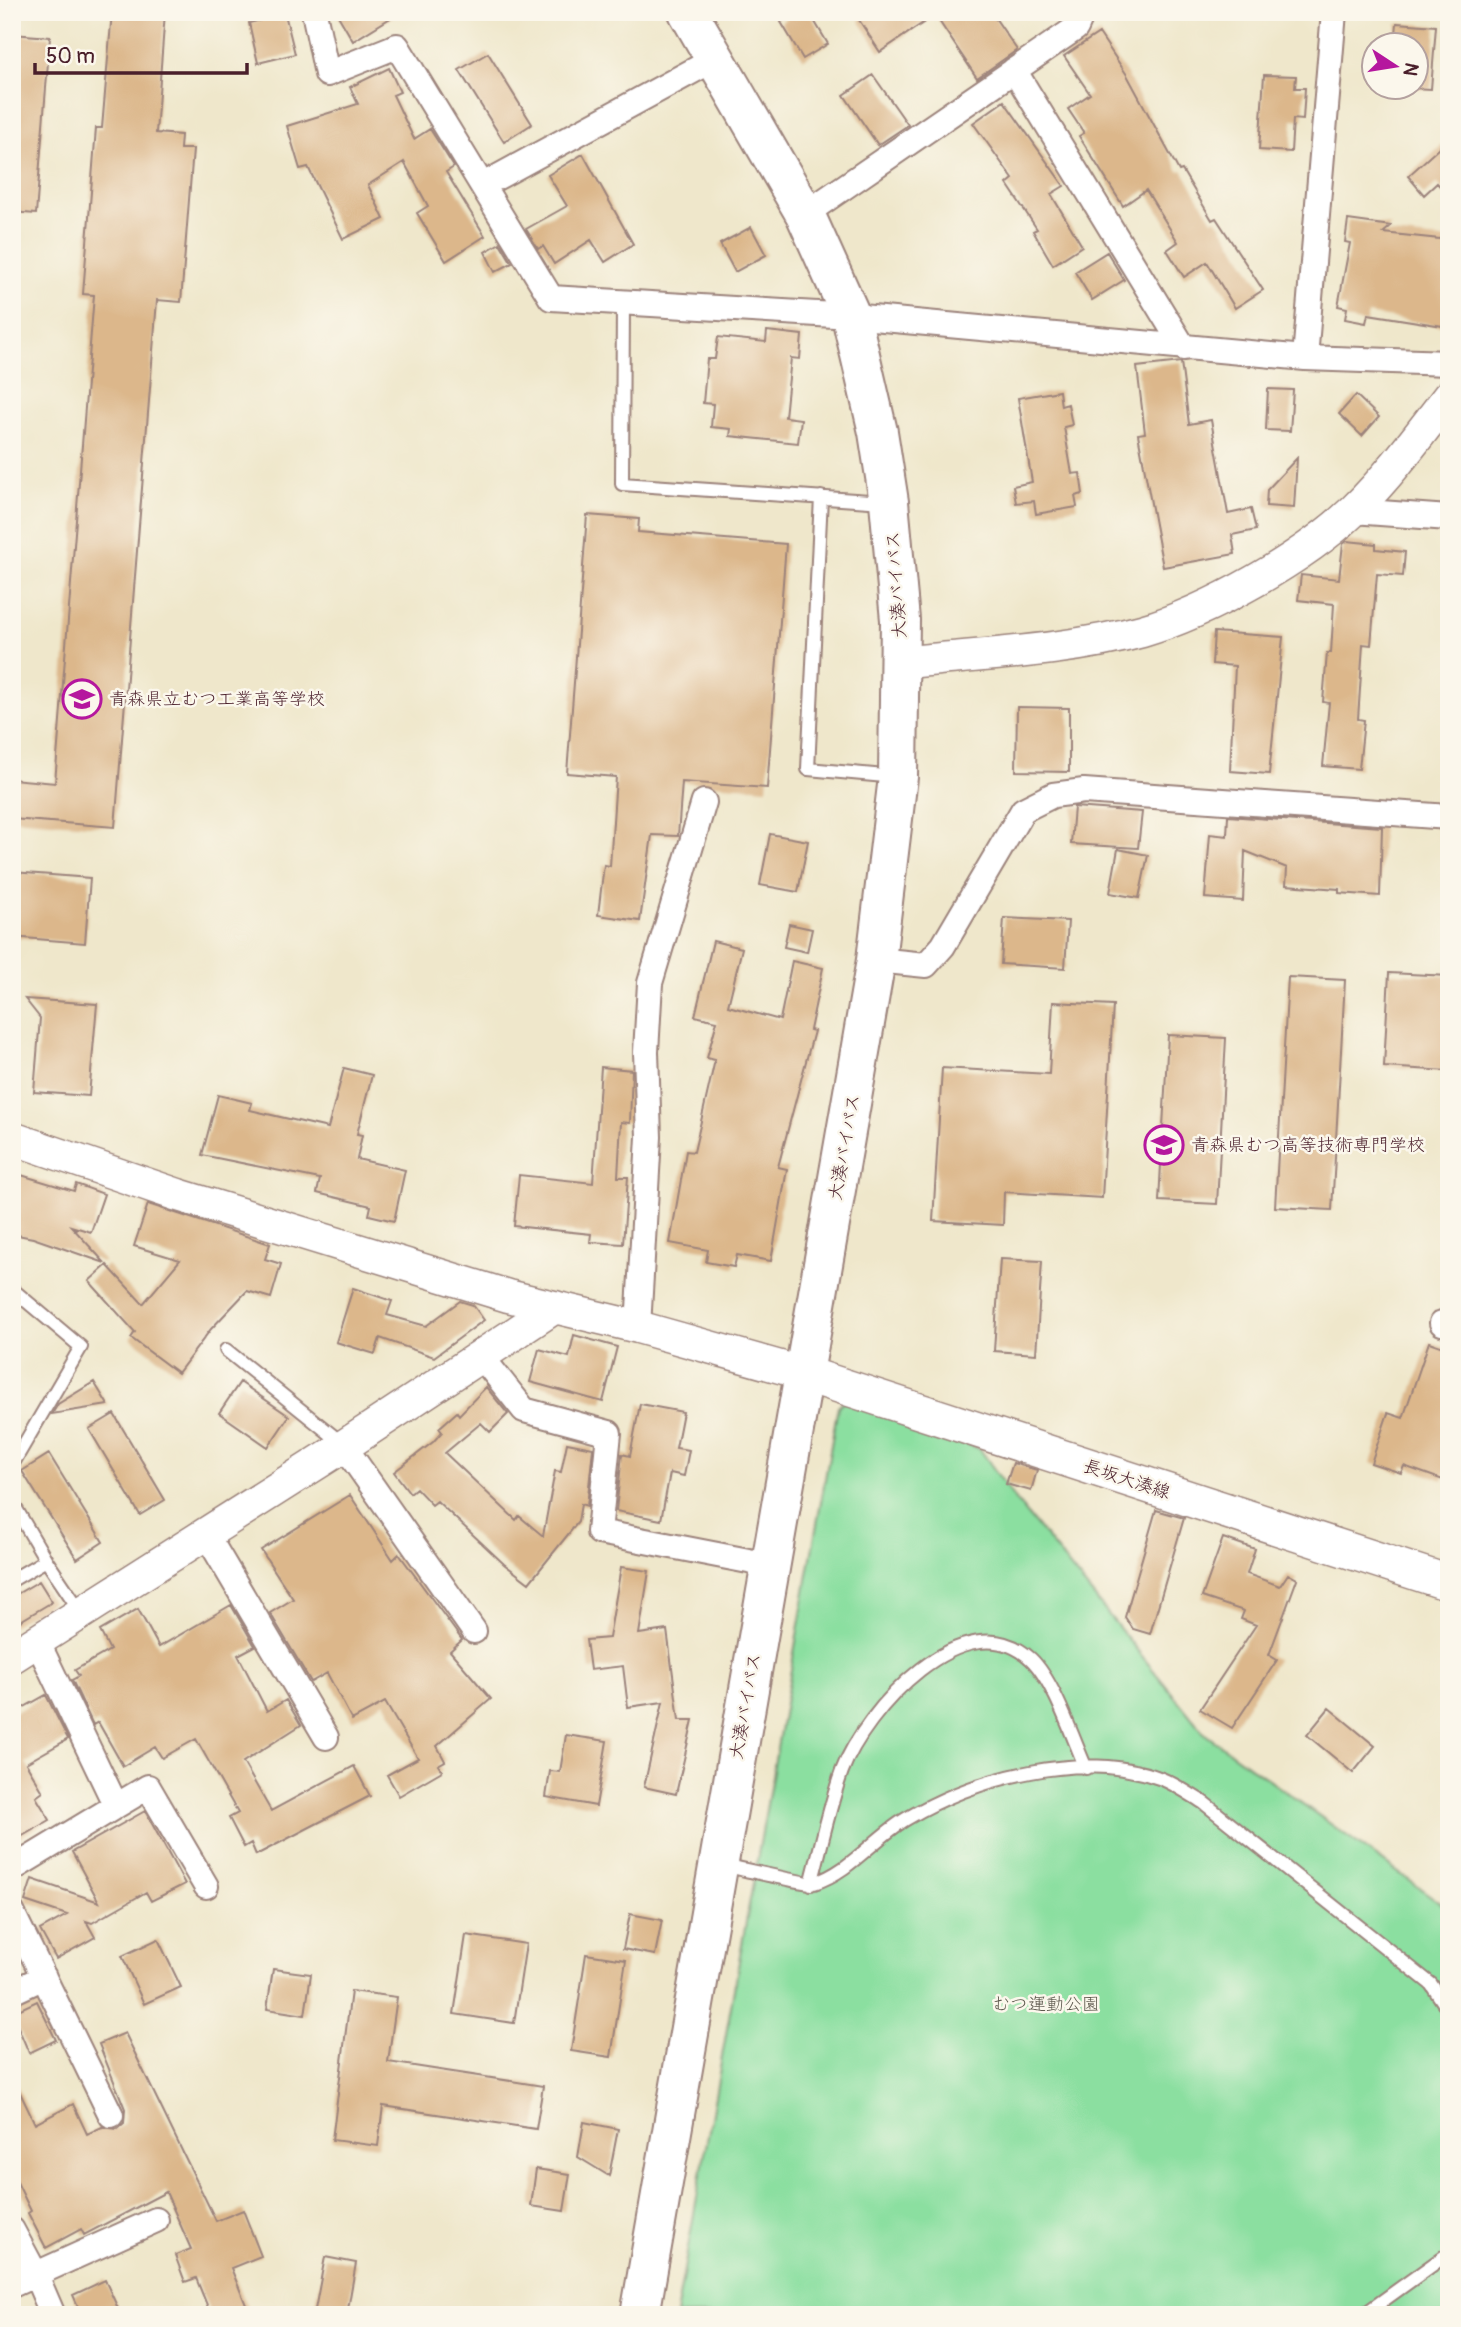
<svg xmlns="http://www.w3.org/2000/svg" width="1461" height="2327" viewBox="0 0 1461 2327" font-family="Pangolin,'Klee One',sans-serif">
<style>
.green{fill:#8bdfa0;stroke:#6a7f66;stroke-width:2}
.building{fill:#dcb78b}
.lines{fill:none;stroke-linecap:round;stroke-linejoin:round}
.service-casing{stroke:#9c837b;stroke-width:16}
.minor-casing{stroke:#9c837b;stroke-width:28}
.tertiary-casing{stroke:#9c837b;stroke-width:35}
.secondary-casing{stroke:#9c837b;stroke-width:38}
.trunk-casing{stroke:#9c837b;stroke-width:42}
.service{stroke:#fff;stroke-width:12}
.minor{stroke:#fff;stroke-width:24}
.tertiary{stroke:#fff;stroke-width:32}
.secondary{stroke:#fff;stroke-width:35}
.trunk{stroke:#fff;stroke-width:38}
.labels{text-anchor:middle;stroke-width:5;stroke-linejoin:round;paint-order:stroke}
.street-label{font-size:18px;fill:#4a1f2b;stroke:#fbf7ec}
.poi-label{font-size:18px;fill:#4a1f2b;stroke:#fbf7ec;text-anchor:start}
.park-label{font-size:18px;fill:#5e594e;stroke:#fbf7ec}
</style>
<rect width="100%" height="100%" fill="#fbf7ec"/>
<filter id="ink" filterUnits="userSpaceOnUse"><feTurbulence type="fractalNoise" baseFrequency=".0143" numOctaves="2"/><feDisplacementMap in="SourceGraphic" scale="14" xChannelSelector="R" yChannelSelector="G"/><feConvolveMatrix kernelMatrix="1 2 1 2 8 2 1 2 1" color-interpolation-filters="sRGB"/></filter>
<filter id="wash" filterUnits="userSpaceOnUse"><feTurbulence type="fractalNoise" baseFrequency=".00686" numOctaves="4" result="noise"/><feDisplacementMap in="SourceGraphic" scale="28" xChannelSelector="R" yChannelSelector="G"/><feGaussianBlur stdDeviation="1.57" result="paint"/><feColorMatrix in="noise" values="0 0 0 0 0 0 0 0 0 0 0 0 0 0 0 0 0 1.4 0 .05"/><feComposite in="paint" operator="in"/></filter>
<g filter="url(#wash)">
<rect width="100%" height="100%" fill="#efe7cb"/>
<path class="green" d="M 849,1396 L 980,1449 L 1014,1498 L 1205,1734 L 1449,1909 L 1449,2315 L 676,2315 L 838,1406 Z"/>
<g id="blocks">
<path class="building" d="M 112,12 L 165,12 L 156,133 L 181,135 L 180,149 L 193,149 L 181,302 L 157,300 L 115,827 L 12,819 L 12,779 L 55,783 L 94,295 L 83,294 L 96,128 L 102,128 Z
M 336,12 L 400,12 L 353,41 Z
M 797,12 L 809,12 L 828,44 L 803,59 L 781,22 Z
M 871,12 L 991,12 L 1017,50 L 977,78 L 935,15 L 880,52 L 859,20 Z
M 285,14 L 295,54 L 258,63 L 249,23 Z
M 1397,23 L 1436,26 L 1431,89 L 1411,88 L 1416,88 L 1416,46 L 1395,46 Z
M 1099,33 L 1127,75 L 1179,171 L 1182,170 L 1212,220 L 1216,218 L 1263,290 L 1235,308 L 1207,262 L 1184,277 L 1167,250 L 1178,242 L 1146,190 L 1123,206 L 1079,136 L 1084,133 L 1068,109 L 1090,94 L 1064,56 Z
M 12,34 L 50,37 L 36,214 L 12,212 Z
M 488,53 L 532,124 L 504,142 L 459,70 Z
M 389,68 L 400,92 L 393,95 L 414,139 L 430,129 L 454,167 L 446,172 L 485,236 L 446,261 L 417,213 L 428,206 L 404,162 L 368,185 L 384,219 L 343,239 L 308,167 L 300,169 L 287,126 L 358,104 L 350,87 Z
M 873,75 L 908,125 L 878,145 L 844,95 Z
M 1264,75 L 1296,76 L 1295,88 L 1305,88 L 1303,120 L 1293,119 L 1291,152 L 1259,150 Z
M 1004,101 L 1064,186 L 1051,194 L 1082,246 L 1053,265 L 1033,231 L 1037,229 L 1007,184 L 1013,179 L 973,123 Z
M 1449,139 L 1449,196 L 1437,183 L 1424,195 L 1408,176 Z
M 583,154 L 633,244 L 605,262 L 591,240 L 554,264 L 543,246 L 538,249 L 526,229 L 567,206 L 548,175 Z
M 1348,220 L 1391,226 L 1383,233 L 1449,240 L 1449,327 L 1368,314 L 1366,323 L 1345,319 L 1347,308 L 1338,306 L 1350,243 L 1345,242 Z
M 751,227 L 766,255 L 735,272 L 720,244 Z
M 500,243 L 512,263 L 495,272 L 485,252 Z
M 1107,252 L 1124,280 L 1092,300 L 1075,272 Z
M 767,331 L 802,335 L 800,359 L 791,358 L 785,417 L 801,419 L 798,443 L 730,436 L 731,429 L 711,427 L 713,404 L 703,403 L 707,359 L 715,359 L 718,337 L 766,342 Z
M 1181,362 L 1189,424 L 1211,420 L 1228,514 L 1251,509 L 1256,530 L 1232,535 L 1235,554 L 1163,567 L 1138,434 L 1145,433 L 1137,367 Z
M 1268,389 L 1293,390 L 1290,431 L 1266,430 Z
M 1059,391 L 1061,406 L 1068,404 L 1072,425 L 1064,427 L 1072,474 L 1080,473 L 1083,494 L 1075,496 L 1077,507 L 1036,514 L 1034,501 L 1016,503 L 1013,486 L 1032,482 L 1018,398 Z
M 1356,395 L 1379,417 L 1362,436 L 1339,414 Z
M 1297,458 L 1294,508 L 1266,506 L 1267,490 Z
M 587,515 L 639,519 L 638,532 L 786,544 L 767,788 L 682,782 L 678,836 L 652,835 L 640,921 L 598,915 L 604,865 L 610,866 L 616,777 L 567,773 Z
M 1347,541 L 1376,544 L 1376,549 L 1405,552 L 1403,576 L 1377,574 L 1371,645 L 1363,644 L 1358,719 L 1364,720 L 1359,769 L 1323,766 L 1329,703 L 1323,702 L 1327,653 L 1331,653 L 1334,604 L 1298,600 L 1301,575 L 1339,579 L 1343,544 Z
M 1214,632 L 1283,637 L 1269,774 L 1230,771 L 1235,666 L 1212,664 Z
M 1017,707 L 1069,708 L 1069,772 L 1016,771 Z
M 1074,807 L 1142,812 L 1138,848 L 1071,844 Z
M 1228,816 L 1382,827 L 1380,896 L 1339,893 L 1339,889 L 1286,885 L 1287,868 L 1245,851 L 1243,901 L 1205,898 L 1210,834 L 1227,836 Z
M 770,834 L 808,841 L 798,892 L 760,885 Z
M 1118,849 L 1148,855 L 1139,898 L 1110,893 Z
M 12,872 L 90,878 L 85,943 L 12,937 Z
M 1004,918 L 1068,921 L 1065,968 L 1001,964 Z
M 789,924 L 812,929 L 807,952 L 784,947 Z
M 713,941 L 742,948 L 728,1006 L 780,1020 L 792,961 L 823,968 L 810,1030 L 814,1031 L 778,1167 L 787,1169 L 771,1261 L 737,1255 L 734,1267 L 706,1262 L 708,1250 L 670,1243 L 686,1151 L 694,1152 L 715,1060 L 707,1058 L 717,1021 L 695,1016 Z
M 1389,973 L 1449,976 L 1449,1071 L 1384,1067 Z
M 1288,977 L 1345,980 L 1332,1210 L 1275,1207 Z
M 25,999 L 97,1004 L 89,1096 L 34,1092 L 40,1018 Z
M 1053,1002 L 1113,1005 L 1102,1198 L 1004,1192 L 1003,1225 L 933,1221 L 942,1068 L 1049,1074 Z
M 1168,1035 L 1226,1038 L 1217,1204 L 1159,1201 Z
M 601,1067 L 632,1070 L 630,1123 L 621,1122 L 618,1177 L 628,1177 L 623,1244 L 590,1242 L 591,1234 L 514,1226 L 519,1175 L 593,1183 Z
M 344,1068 L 372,1075 L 357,1134 L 362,1135 L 357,1159 L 405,1170 L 394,1221 L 369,1215 L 371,1206 L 317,1193 L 320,1179 L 202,1155 L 218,1095 L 252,1103 L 250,1110 L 328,1128 Z
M 21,1175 L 74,1191 L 76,1184 L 104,1194 L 91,1232 L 71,1226 L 105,1263 L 33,1238 L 12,1234 L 12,1205 Z
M 148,1204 L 270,1244 L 265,1259 L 281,1264 L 271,1298 L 247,1291 L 211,1329 L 178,1373 L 131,1338 L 135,1332 L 89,1281 L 107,1265 L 143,1304 L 180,1260 L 134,1246 Z
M 1000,1259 L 1042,1261 L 1036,1354 L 994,1351 Z
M 353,1288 L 392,1301 L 387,1315 L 426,1326 L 460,1301 L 473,1305 L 484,1320 L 434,1357 L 380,1338 L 375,1354 L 336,1342 Z
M 574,1335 L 617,1347 L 603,1402 L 530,1382 L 539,1349 L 569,1357 Z
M 1429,1342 L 1449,1349 L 1449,1462 L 1443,1480 L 1404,1466 L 1401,1473 L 1371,1463 L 1388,1413 L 1403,1418 Z
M 94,1382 L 108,1405 L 52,1414 L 58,1404 Z
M 240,1382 L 289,1416 L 268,1447 L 219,1413 Z
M 486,1387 L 508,1414 L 490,1432 L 481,1423 L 445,1453 L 516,1520 L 519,1516 L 543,1536 L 555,1471 L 561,1472 L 567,1443 L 593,1448 L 587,1506 L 581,1504 L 578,1522 L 529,1583 L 504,1564 L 437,1501 L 432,1505 L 416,1488 L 410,1493 L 394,1472 L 433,1442 L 442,1432 L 439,1428 L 457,1412 L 459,1415 Z
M 640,1404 L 683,1412 L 676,1448 L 689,1450 L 684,1476 L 670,1473 L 661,1520 L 616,1511 L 622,1454 L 630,1456 Z
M 114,1414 L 165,1500 L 140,1515 L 89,1429 Z
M 49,1454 L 103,1542 L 77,1559 L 22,1471 Z
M 1013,1463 L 1037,1470 L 1031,1491 L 1006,1484 Z
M 350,1495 L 393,1560 L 399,1554 L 462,1640 L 450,1651 L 491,1699 L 437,1746 L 445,1761 L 438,1765 L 442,1771 L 399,1796 L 387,1775 L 418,1758 L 385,1702 L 352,1720 L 327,1673 L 311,1682 L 270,1613 L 293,1599 L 261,1550 Z
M 1156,1510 L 1184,1518 L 1150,1634 L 1133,1629 L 1125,1617 Z
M 1223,1538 L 1255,1549 L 1247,1574 L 1280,1586 L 1288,1574 L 1297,1579 L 1269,1655 L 1277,1660 L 1232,1728 L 1200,1709 L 1256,1625 L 1241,1619 L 1244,1611 L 1202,1597 Z
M 621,1567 L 649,1571 L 639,1634 L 667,1630 L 679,1720 L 693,1720 L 676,1794 L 644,1787 L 663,1702 L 628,1707 L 623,1666 L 590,1670 L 586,1640 L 609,1638 Z
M 39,1581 L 52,1602 L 12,1626 L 12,1597 Z
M 231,1605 L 255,1646 L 238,1655 L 267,1711 L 286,1700 L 301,1725 L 243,1762 L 271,1811 L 354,1766 L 370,1796 L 256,1855 L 251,1843 L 244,1847 L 229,1818 L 238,1813 L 196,1739 L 162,1758 L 155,1747 L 123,1766 L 98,1722 L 93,1725 L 72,1680 L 79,1676 L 75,1670 L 110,1650 L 100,1631 L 138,1609 L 159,1647 Z
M 46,1695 L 68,1739 L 26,1763 L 43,1792 L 36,1797 L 50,1820 L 12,1842 L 12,1714 Z
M 1329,1708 L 1375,1746 L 1353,1773 L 1307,1735 Z
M 566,1735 L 607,1741 L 596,1806 L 546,1797 L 550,1771 L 560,1772 Z
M 145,1811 L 185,1884 L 151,1901 L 146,1892 L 92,1923 L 86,1921 L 95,1937 L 56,1959 L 40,1930 L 67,1915 L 25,1901 L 32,1879 L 99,1902 L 72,1852 Z
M 630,1914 L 662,1920 L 655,1955 L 623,1949 Z
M 466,1935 L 526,1944 L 514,2023 L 454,2014 Z
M 158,1939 L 181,1987 L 144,2004 L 122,1956 Z
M 586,1954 L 626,1960 L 611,2057 L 571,2051 Z
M 273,1969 L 311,1974 L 305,2015 L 267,2009 Z
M 351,1991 L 397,1997 L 388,2062 L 543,2086 L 536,2129 L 383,2106 L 378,2146 L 332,2140 Z
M 37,2001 L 56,2040 L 29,2053 L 12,2013 Z
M 125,2033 L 216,2221 L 243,2210 L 261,2256 L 231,2268 L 250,2315 L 211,2315 L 196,2278 L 185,2282 L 175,2255 L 191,2249 L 166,2192 L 84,2235 L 81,2229 L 46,2248 L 28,2213 L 31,2211 L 12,2172 L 12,2076 L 35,2124 L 73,2104 L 87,2134 L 102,2127 L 117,2129 L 124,2123 L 125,2109 L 99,2044 Z
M 584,2122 L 618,2129 L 609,2176 L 578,2157 Z
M 536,2169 L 570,2174 L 564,2211 L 531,2206 Z
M 325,2257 L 356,2263 L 347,2315 L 314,2315 Z
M 105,2280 L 121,2315 L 82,2315 L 73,2295 Z"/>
</g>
</g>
<g filter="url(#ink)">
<use href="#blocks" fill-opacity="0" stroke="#9c837b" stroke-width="2"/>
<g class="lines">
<g class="service-casing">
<path id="service" d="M 623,302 L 622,484 L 884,502
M 821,497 L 808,769 L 896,777
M 12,1289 L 81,1347 L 12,1465
M 226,1350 L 343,1444
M 12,1502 L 46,1560 L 12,1580
M 46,1560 L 81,1612
M 721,1865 C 735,1867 809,1885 814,1883 C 850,1872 874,1838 906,1819 C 977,1777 1082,1749 1162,1779 C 1177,1785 1191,1795 1204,1803 L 1431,1984 L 1449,2011
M 811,1884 C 821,1847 829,1807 842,1771 C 864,1712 965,1598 1031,1659 C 1054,1681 1073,1739 1086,1768
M 1363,2315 L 1449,2253"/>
</g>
<g class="minor-casing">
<path id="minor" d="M 314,12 L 327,74 L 397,46 L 551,298 L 851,316 L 1305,358 L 1449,363
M 1014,70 L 1184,348
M 483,185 L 713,60
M 805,214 L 1076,28 L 1083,12
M 1305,358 L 1334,12
M 1353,511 L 1449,518
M 876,960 L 926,965 L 943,946 L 1023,810 L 1053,795 L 1084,791 L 1449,817
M 1442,1323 L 1449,1325
M 638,1327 L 649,1137 L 646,1052 L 650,983 L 704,802
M 481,1356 L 524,1410 L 609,1433 L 599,1532 L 769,1565
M 344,1446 L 474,1631
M 206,1534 L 326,1737
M 116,1806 L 148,1787 L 206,1886
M 12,1869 L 116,1806 L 37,1641
M 12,1912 L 111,2115
M 12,1992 L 44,1977
M 12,2230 L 35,2273 L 53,2315
M 12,2285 L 156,2220"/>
</g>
<g class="tertiary-casing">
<path id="tertiary" d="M 900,663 C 980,654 1064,652 1142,631 C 1208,612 1304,558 1354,510 C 1389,476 1419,435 1449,396
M 12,1138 L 178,1195 L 508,1296 L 638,1327 L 805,1374
M 12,1657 L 344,1446 L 555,1307"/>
</g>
<g class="secondary-casing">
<path id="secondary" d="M 805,1374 L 1449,1583"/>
</g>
<g class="trunk-casing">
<path id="trunk" d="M 640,2315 L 876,960 L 898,777 L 900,620 L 889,502 L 878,432 L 851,316 L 805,214 L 688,12"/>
</g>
<use href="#service" class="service"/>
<use href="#minor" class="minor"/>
<use href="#tertiary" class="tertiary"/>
<use href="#secondary" class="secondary"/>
<use href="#trunk" class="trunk"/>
</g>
</g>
<defs>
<g id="school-ring" transform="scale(2.0125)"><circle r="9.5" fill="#fbf7ec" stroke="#b5179e" stroke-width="1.5"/><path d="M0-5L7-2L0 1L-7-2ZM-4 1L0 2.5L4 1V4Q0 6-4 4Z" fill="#b5179e"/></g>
<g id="university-ring" transform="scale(2.0125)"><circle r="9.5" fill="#fbf7ec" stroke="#b5179e" stroke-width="1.5"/><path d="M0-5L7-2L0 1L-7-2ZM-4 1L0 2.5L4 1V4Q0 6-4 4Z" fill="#b5179e"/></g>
</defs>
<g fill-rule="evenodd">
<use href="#school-ring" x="82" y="699"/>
<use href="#university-ring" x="1164" y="1145"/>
</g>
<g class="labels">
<g class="street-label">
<text transform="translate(896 585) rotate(-94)" y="6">大湊バイパス</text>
<text transform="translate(844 1147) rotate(-80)" y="6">大湊バイパス</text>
<text transform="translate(1127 1479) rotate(18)" y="6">長坂大湊線</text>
<text transform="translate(745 1706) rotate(-80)" y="6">大湊バイパス</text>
</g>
<g class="poi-label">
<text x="109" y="705">青森県立むつ工業高等学校</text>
<text x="1191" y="1151">青森県むつ高等技術専門学校</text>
</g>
<g class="park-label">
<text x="1046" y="2010">むつ運動公園</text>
</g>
</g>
<rect width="1461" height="2327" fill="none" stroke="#fbf7ec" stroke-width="42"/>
<g transform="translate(1395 66) rotate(102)"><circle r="33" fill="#fbf7ec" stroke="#b4a19f" stroke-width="2"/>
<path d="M0-5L12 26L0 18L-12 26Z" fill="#b5179e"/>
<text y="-10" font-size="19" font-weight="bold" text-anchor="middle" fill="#4a1f2b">N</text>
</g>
<path d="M35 63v10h212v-10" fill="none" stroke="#4a1f2b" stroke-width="3.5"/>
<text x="46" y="63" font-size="21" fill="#4a1f2b" stroke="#fbf7ec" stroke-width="5" paint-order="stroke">50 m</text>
</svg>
